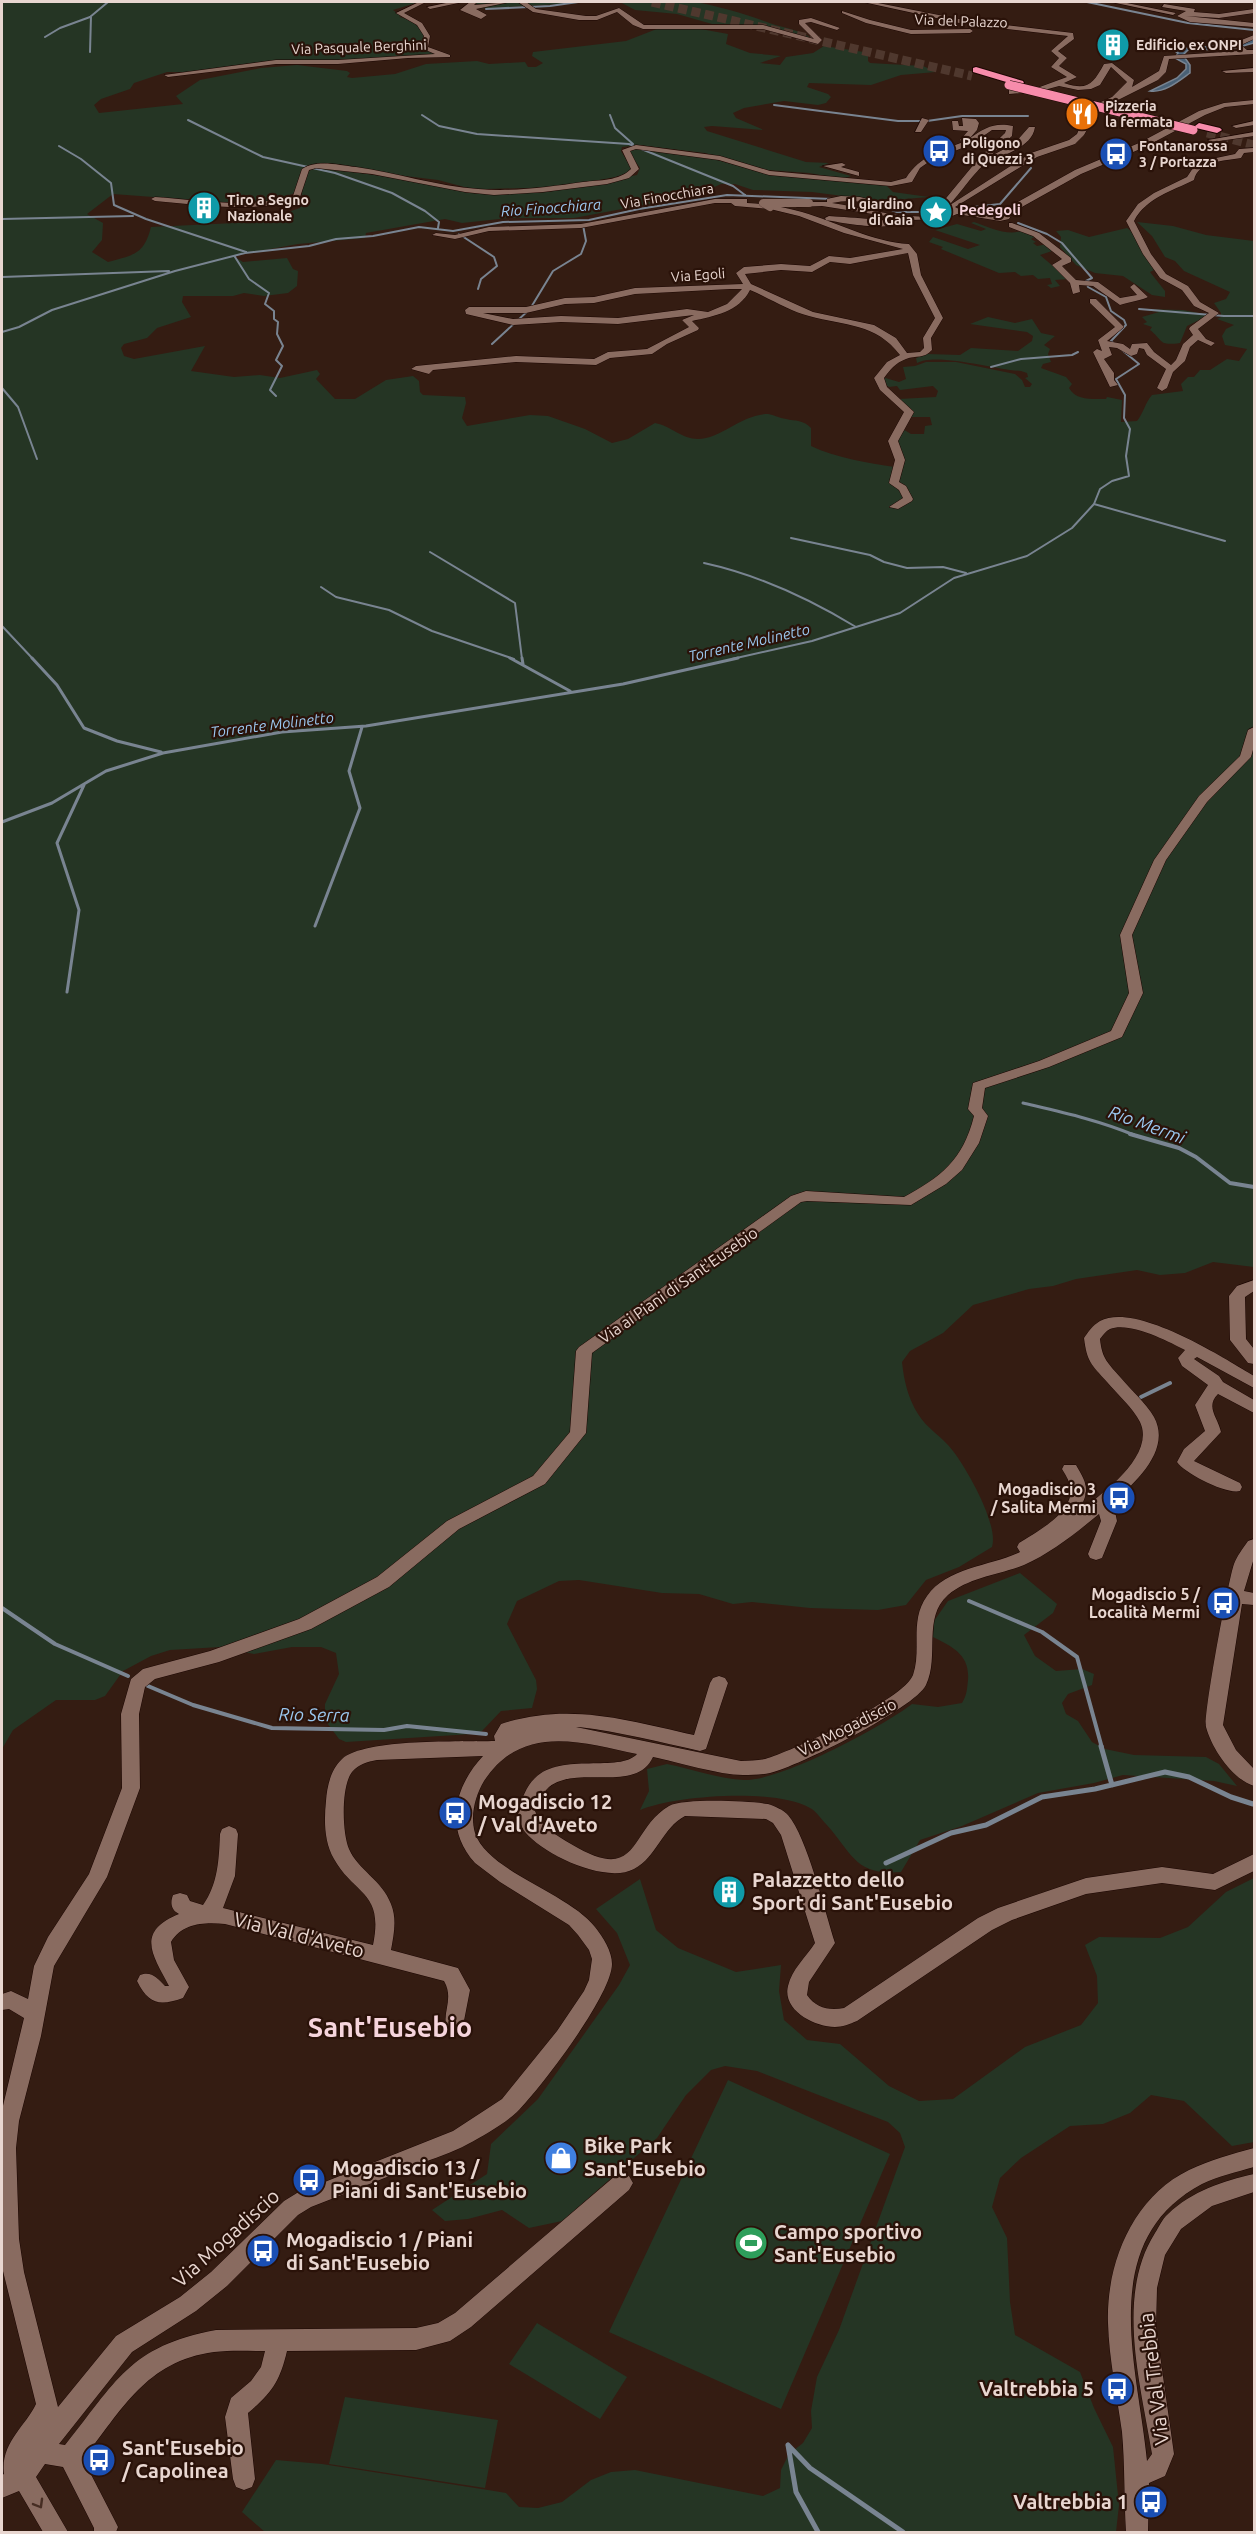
<svg xmlns="http://www.w3.org/2000/svg" width="1256" height="2534" viewBox="0 0 1256 2534" font-family="Ubuntu,sans-serif">
<style>
.green{fill:#253524}
.water{fill:#4a6176;stroke:#798491;stroke-width:1.5}
.lines{fill:none;stroke-linecap:round;stroke-linejoin:round}
.stream-far3{stroke:#798491;stroke-width:2}
.stream-far2{stroke:#798491;stroke-width:3}
.stream-far1{stroke:#798491;stroke-width:4}
.stream{stroke:#798491;stroke-width:5}
.highway-tunnel{stroke:#4f382e;stroke-width:9;stroke-dasharray:9 4.5;stroke-linecap:butt}
.minor-casing{stroke:#1b0501;stroke-width:1}
.highway-casing{stroke:#1b0501;stroke-width:2}
.minor{fill:#896b60;fill-rule:evenodd}
.highway{fill:#f78cab;fill-rule:evenodd}
.minor-bridge-casing{stroke:#1b0501;stroke-width:8;stroke-linecap:butt}
.highway-bridge-casing{stroke:#1b0501;stroke-width:10;stroke-linecap:butt}
.minor-bridge{stroke:#896b60;stroke-width:8}
.highway-bridge{stroke:#f78cab;stroke-width:9}
.oneway{stroke:#462d23}
.labels{text-anchor:middle;stroke-width:4.5;stroke-linejoin:round;paint-order:stroke}
.far-street-label{font-size:14px;fill:#e8d6d0;stroke:#2a1209}
.far-poi-label{font-size:14px;font-weight:bold;fill:#e8d6d0;stroke:#2a1209;text-anchor:start}
.far-water-label{font-size:15px;font-style:italic;fill:#9bc8f0;stroke:#2a1209}
.far-neighbourhood-label{font-size:15px;font-weight:bold;fill:#f6d4dc;stroke:#2a1209}
.street-label{font-size:16px;fill:#e8d6d0;stroke:#2a1209}
.poi-label{font-size:16px;font-weight:bold;fill:#e8d6d0;stroke:#2a1209;text-anchor:end}
.water-label{font-size:18px;font-style:italic;fill:#9bc8f0;stroke:#2a1209}
.near-poi-label{font-size:20px;font-weight:bold;fill:#e8d6d0;stroke:#2a1209;text-anchor:start}
.near-street-label{font-size:20px;fill:#e8d6d0;stroke:#2a1209}
.near-district-label{font-size:27px;font-weight:bold;fill:#f6d4dc;stroke:#2a1209}
</style>
<rect width="100%" height="100%" fill="#341c12"/>
<path class="green" d="M 2,2 L 419,2 L 393,10 L 401,16 L 399,17 C 417,21 426,31 426,49 L 448,54 L 341,62 L 290,61 L 195,72 L 167,72 L 134,83 L 130,89 L 101,99 L 94,105 L 99,113 L 183,104 L 176,96 L 200,80 L 261,68 L 297,65 L 347,71 L 350,73 L 347,77 L 352,78 L 395,74 L 426,64 L 477,61 L 489,64 L 525,62 L 528,67 L 536,67 L 543,63 L 532,56 L 533,52 L 626,41 L 667,25 L 679,25 L 728,34 L 726,44 L 750,53 L 781,56 L 760,63 L 780,65 L 786,57 L 813,53 L 824,46 L 864,52 L 868,54 L 868,61 L 870,63 L 923,66 L 936,72 L 901,75 L 871,85 L 809,83 L 807,87 L 828,94 L 831,97 L 826,103 L 818,105 L 784,101 L 744,108 L 733,113 L 736,118 L 764,130 L 712,126 L 704,127 L 707,131 L 806,162 L 829,163 L 819,167 L 851,176 L 843,179 L 809,173 L 767,170 L 705,153 L 639,145 L 622,147 L 621,151 L 631,168 L 627,173 L 615,177 L 562,187 L 486,189 L 472,189 L 438,180 L 315,165 L 304,168 L 295,193 L 267,203 L 234,203 L 113,194 L 87,214 L 103,223 L 102,240 L 92,252 L 108,262 C 133,255 144,255 151,227 L 258,222 L 300,208 L 305,172 L 320,167 L 434,184 L 469,193 L 495,194 L 548,192 L 637,175 L 640,168 L 628,151 L 637,148 L 714,159 L 770,175 L 882,185 L 887,186 L 893,192 L 929,197 L 881,201 L 812,192 L 753,190 L 735,184 L 721,184 L 697,195 L 574,218 L 509,218 L 462,223 L 445,219 L 366,233 L 365,238 L 298,244 L 238,255 L 235,257 L 243,262 L 287,258 L 293,269 L 298,271 L 297,286 L 288,293 L 264,296 L 244,293 L 233,296 L 183,296 L 182,302 L 191,317 L 157,328 L 147,338 L 124,344 L 121,348 L 124,356 L 134,359 L 205,346 L 191,371 L 234,377 L 260,375 L 280,378 L 317,370 L 320,374 L 316,379 L 335,399 L 355,399 L 386,380 L 413,376 L 419,381 L 420,392 L 423,395 L 465,397 L 466,403 L 462,418 L 467,426 L 530,415 L 548,416 L 585,429 L 612,443 L 628,439 L 655,423 C 671,426 682,439 698,439 C 721,439 742,414 768,414 C 774,415 779,418 786,419 C 795,421 804,420 811,428 L 811,446 C 836,458 868,463 895,467 L 891,480 L 909,498 L 898,484 L 896,445 L 901,428 L 911,434 L 924,434 L 925,426 L 932,425 L 930,417 L 910,417 L 912,410 L 899,399 L 936,397 L 938,391 L 933,386 L 900,390 L 897,386 L 889,387 L 883,383 L 882,377 L 899,382 L 906,379 L 903,367 L 915,366 L 926,362 L 956,362 L 1015,374 L 1022,380 L 1025,387 L 1030,387 L 1032,384 L 1025,378 L 1028,377 L 1027,373 L 1021,371 C 997,370 936,352 917,363 L 916,358 L 927,354 L 960,355 L 971,348 L 1018,351 L 1032,341 L 1033,336 L 1027,332 L 970,324 L 988,317 L 1015,323 L 1032,319 L 1041,333 L 1055,336 L 1044,345 L 1050,349 L 1048,354 L 1051,362 L 1043,364 L 1041,368 L 1066,377 L 1072,384 L 1069,388 C 1076,401 1094,399 1106,399 L 1107,397 L 1122,400 L 1121,422 L 1137,421 C 1144,412 1145,403 1152,395 L 1183,391 L 1181,384 L 1188,377 L 1194,377 L 1200,370 L 1210,370 L 1227,359 L 1239,361 L 1247,349 L 1225,345 L 1222,336 L 1226,329 L 1234,325 L 1217,319 L 1221,317 L 1221,313 L 1214,303 L 1226,299 L 1230,292 L 1184,271 L 1175,261 L 1165,257 L 1152,236 L 1137,222 L 1173,226 L 1206,235 L 1254,241 L 1254,1267 L 1213,1262 L 1185,1273 L 1160,1275 L 1137,1270 L 1076,1279 L 1053,1286 L 1029,1289 L 973,1305 L 943,1333 L 910,1351 L 902,1362 C 904,1381 908,1398 918,1414 C 927,1429 943,1437 953,1451 C 967,1469 999,1525 992,1547 L 959,1567 L 926,1580 L 906,1605 L 878,1610 L 810,1608 L 752,1602 L 733,1604 L 699,1594 L 662,1593 L 579,1580 L 559,1581 L 517,1601 L 507,1624 L 536,1680 L 537,1689 L 532,1708 L 501,1711 L 482,1731 L 472,1734 L 346,1742 L 339,1739 L 325,1720 L 325,1704 L 339,1674 L 336,1653 L 321,1647 L 292,1647 L 254,1654 L 220,1647 L 170,1650 L 151,1656 L 123,1671 L 105,1696 L 95,1700 L 56,1700 L 13,1730 L 2,1749 Z
M 478,2 L 596,2 L 471,9 Z
M 620,2 C 644,2 672,0 695,2 C 718,6 745,14 767,22 C 784,29 798,28 814,40 L 757,25 L 712,24 L 677,14 L 635,10 Z
M 974,222 C 988,227 1007,236 1021,231 L 1036,236 L 1031,239 L 1036,242 L 1033,243 L 1037,246 L 1048,244 L 1052,251 L 1040,255 L 1068,279 L 1055,280 L 1060,286 L 1051,288 L 1047,285 L 1052,284 L 1050,278 L 1038,279 L 1033,275 L 1021,276 L 1015,272 L 999,273 L 941,249 L 943,247 L 929,242 L 933,237 L 968,249 L 980,245 L 935,230 L 957,224 L 981,231 L 986,229 L 971,223 Z
M 1127,228 C 1134,231 1147,260 1154,270 L 1150,272 L 1165,291 L 1165,297 L 1152,295 L 1123,276 L 1095,273 L 1076,265 L 1060,247 L 1061,237 L 1056,231 L 1068,230 L 1089,237 Z
M 1140,309 L 1183,310 L 1209,315 L 1187,326 L 1180,343 C 1158,346 1164,341 1150,330 L 1152,327 L 1143,324 L 1147,322 L 1142,317 L 1159,312 Z
M 1020,1573 L 1057,1604 L 1053,1613 L 1024,1635 L 1035,1656 L 1056,1671 L 1082,1669 L 1094,1674 L 1092,1685 L 1068,1694 L 1062,1703 L 1066,1714 L 1078,1721 L 1092,1742 L 1105,1749 L 1134,1755 L 1206,1757 L 1219,1764 L 1237,1786 L 1214,1781 L 1123,1775 L 1094,1783 L 1038,1793 L 962,1826 L 920,1840 L 901,1872 C 855,1876 853,1854 826,1824 C 821,1819 816,1811 810,1808 C 777,1788 675,1795 640,1810 L 649,1791 L 647,1769 L 667,1764 C 692,1769 719,1779 744,1780 C 781,1781 882,1727 912,1704 L 938,1707 L 962,1703 C 967,1695 967,1689 968,1680 C 970,1655 953,1647 933,1637 L 934,1621 L 948,1601 Z
M 1254,1878 L 1254,2142 L 1232,2146 L 1184,2101 L 1151,2095 L 1130,2113 L 1103,2124 L 1070,2126 L 1021,2158 L 1000,2178 L 992,2207 L 1007,2238 L 1010,2302 L 1015,2335 L 1080,2372 L 1094,2408 L 1113,2447 L 1119,2505 L 1116,2532 L 265,2532 L 242,2512 L 276,2460 L 322,2464 L 488,2490 L 506,2493 L 519,2507 L 538,2508 L 562,2502 L 591,2480 L 611,2472 L 635,2470 L 763,2496 L 780,2488 L 781,2470 L 789,2454 L 803,2443 L 812,2428 L 811,2411 L 817,2377 L 839,2330 L 905,2147 L 900,2133 L 888,2122 L 757,2071 L 725,2066 L 711,2070 L 686,2095 L 657,2138 L 562,2221 L 529,2228 L 502,2210 L 468,2219 L 445,2221 L 432,2210 L 487,2174 L 491,2144 L 538,2099 L 619,1985 L 630,1965 L 617,1933 L 596,1909 L 640,1879 L 656,1930 L 678,1948 L 736,1972 L 781,1965 L 779,1991 L 784,2020 L 807,2040 L 840,2044 L 889,2086 L 919,2101 L 953,2099 L 1025,2047 L 1081,2025 L 1098,2003 L 1097,1976 L 1085,1945 L 1099,1937 L 1160,1938 L 1188,1927 L 1226,1892 Z
M 728,2080 L 890,2154 L 781,2409 L 609,2332 Z
M 537,2323 L 627,2377 L 600,2419 L 509,2364 Z
M 345,2397 L 498,2420 L 485,2488 L 329,2464 Z"/>
<path class="water" d="M 1254,39 L 1254,43 L 1232,49 L 1188,50 L 1183,55 L 1190,65 L 1190,73 C 1179,81 1165,93 1150,91 L 1177,78 L 1186,69 L 1186,64 L 1175,58 L 1178,53 L 1173,50 C 1202,44 1226,50 1254,39 Z"/>
<g class="lines">
<path class="stream-far3" d="M 1087,2 L 1188,23 L 1254,30
M 486,9 L 550,6 L 578,2
M 45,37 L 60,28 L 90,17 L 108,2
M 90,52 L 91,16
M 774,105 L 898,121 L 927,121 L 962,116 L 1028,116
M 422,115 L 439,126 L 477,134 L 629,144 L 733,186 L 745,195
M 610,115 L 615,128 L 633,144
M 188,120 L 263,157 L 335,173 L 392,193 L 425,211 L 439,222 L 438,228
M 59,146 L 81,159 L 111,183 L 114,205 L 146,219 L 246,252
M 1000,204 L 1031,168
M 965,208 L 1000,204
M 889,209 L 897,212 L 930,212
M 2,219 L 133,216
M 459,234 L 494,257 L 497,266 L 481,279 L 478,289
M 235,257 L 249,279 L 269,293 L 265,304 L 274,311 L 274,319 L 278,322 L 277,334 L 283,346 L 276,360 L 282,366 L 270,390 L 276,396
M 2,277 L 169,271
M 1139,309 L 1224,316 L 1254,316
M 2,332 L 19,327 L 52,310 L 175,271 L 245,253 L 309,246 L 336,239 L 373,236 L 419,227 L 453,231 L 503,222 L 589,220 L 639,209 L 727,195 L 832,199
M 492,344 L 530,309 L 553,271 L 581,254 L 586,241 L 583,225
M 991,367 L 1021,359 L 1072,355 L 1078,352
M 2,388 L 18,407 L 37,459
M 1094,504 L 1225,541
M 791,538 L 870,555 L 884,562 L 907,568 L 943,567 L 966,573
M 430,552 L 515,603 L 522,659
M 704,563 C 759,575 808,598 856,627
M 321,587 L 336,597 L 389,610 L 432,631 L 514,659
M 2,626 L 33,659
M 732,659 L 812,641 L 900,613 L 954,578 L 1027,556 L 1072,528 L 1094,504 L 1100,489 L 1112,481 L 1129,476 L 1126,456 L 1130,429 L 1124,418 L 1125,395 L 1116,379 L 1139,364 L 1111,341 L 1126,325 L 1124,320 L 1111,311 L 1106,297 L 1088,287 L 1086,281 L 1092,278 L 1062,243 L 1047,234 L 1018,223"/>
<path class="stream-far2" d="M 32,658 L 57,685 L 84,728 L 117,741 L 161,752
M 510,658 L 570,691
M 522,658 L 523,664
M 2,822 L 52,803 L 106,771 L 163,753 L 282,732 L 366,726 L 623,684 L 738,658
M 315,926 L 360,808 L 349,771 L 362,727
M 67,992 L 79,910 L 57,843 L 84,785
M 1023,1103 C 1061,1112 1098,1120 1134,1135"/>
<path class="stream-far1" d="M 1130,1134 L 1179,1148 L 1196,1157 L 1230,1183 L 1254,1187
M 1141,1397 L 1170,1383
M 969,1601 L 1042,1632 L 1077,1657 L 1102,1748
M 2,1608 L 55,1644 L 128,1676
M 148,1686 L 193,1705 L 272,1728 L 384,1730 L 407,1726 L 486,1734"/>
<path class="stream" d="M 1101,1746 L 1112,1785
M 886,1863 L 951,1833 L 986,1825 L 1042,1797 L 1095,1789 L 1165,1772 L 1189,1777 L 1231,1797 L 1253,1804
M 788,2445 L 810,2468 L 903,2532
M 788,2445 L 796,2492 L 818,2532"/>
<path class="highway-tunnel" d="M 652,2 L 972,76
M 1207,133 L 1254,145"/>
<g class="minor-casing">
<path id="minor" d="M 419,2 L 426,2 L 404,13 L 422,23 L 430,36 L 428,47 L 450,55 L 450,57 L 408,58 L 338,64 L 276,64 L 168,77 L 164,75 L 276,60 L 338,60 L 435,54 L 421,48 L 424,36 L 417,25 L 396,13 Z
M 451,2 L 463,2 L 430,9 L 427,7 Z
M 470,2 L 477,2 L 474,5 L 510,2 L 476,9 L 487,15 L 481,19 L 460,10 Z
M 518,2 L 526,2 L 536,9 L 586,16 L 596,16 L 619,8 L 644,25 L 763,25 L 814,39 L 799,24 L 799,20 L 811,18 L 840,28 L 837,30 L 811,22 L 805,23 L 822,40 L 818,44 L 763,29 L 643,29 L 633,25 L 617,12 L 597,20 L 579,20 L 533,12 Z
M 863,2 L 873,2 L 964,20 L 1073,33 L 1074,39 L 1058,51 L 1067,58 L 1059,66 L 1077,77 L 1064,83 C 1088,91 1093,84 1104,64 L 1112,63 L 1134,80 L 1132,87 L 1159,71 L 1164,56 L 1239,51 L 1234,43 L 1254,35 L 1254,39 L 1241,45 L 1247,50 L 1254,50 L 1254,54 L 1169,59 L 1166,72 L 1158,80 L 1098,110 L 1084,135 L 1075,144 L 1037,157 L 955,207 L 961,210 L 1003,215 L 1007,208 L 1075,170 L 1139,143 L 1199,111 L 1224,103 L 1254,100 L 1254,104 L 1225,107 L 1205,115 L 1145,147 L 1081,174 L 1013,212 L 1009,219 L 1000,221 L 957,214 L 945,219 L 911,220 L 822,206 L 797,207 L 789,204 L 793,202 L 827,202 L 827,199 L 841,196 L 860,197 L 907,209 C 896,216 874,204 861,202 C 851,200 842,201 832,203 C 866,208 918,225 951,211 L 942,207 L 942,203 L 980,157 L 1005,133 L 1006,130 L 992,130 L 972,144 L 930,161 L 920,168 L 912,182 L 891,186 L 769,175 L 719,160 L 636,149 L 630,151 L 639,169 L 629,178 L 607,184 L 543,192 L 494,195 L 465,192 L 372,174 L 316,168 L 309,170 L 299,200 C 251,213 204,205 155,201 L 151,199 L 155,197 C 201,200 247,209 293,196 L 302,169 C 316,159 339,165 356,167 C 397,173 437,186 478,189 C 513,192 549,187 583,182 C 600,180 619,181 631,169 L 622,150 L 636,145 L 720,156 L 770,171 L 891,182 L 906,178 C 920,156 940,151 963,142 L 960,140 L 968,131 L 953,130 L 952,121 L 958,121 L 959,126 L 963,126 L 962,118 L 976,119 L 979,123 L 977,130 L 970,138 C 985,128 994,122 1013,126 L 1012,136 L 989,157 L 1014,144 L 1029,127 L 1035,127 C 1032,149 1000,155 984,165 C 978,168 957,197 950,204 L 950,205 L 1031,153 L 1069,140 L 1077,134 L 1085,115 L 1092,106 L 1112,97 L 1127,82 L 1111,67 L 1100,85 L 1091,89 L 1078,90 L 1059,86 L 1037,92 L 1009,94 L 1009,90 L 1037,88 L 1067,77 L 1051,67 L 1059,58 L 1051,51 L 1068,36 L 964,24 Z
M 1111,2 L 1122,2 L 1176,13 L 1173,15 Z
M 1164,4 L 1195,9 L 1194,12 L 1219,14 L 1254,9 L 1254,13 L 1219,18 L 1186,16 L 1254,23 L 1254,27 L 1190,22 L 1177,16 L 1186,11 L 1162,7 Z
M 842,11 L 870,20 L 911,30 L 970,29 L 973,31 L 970,33 L 911,34 L 866,23 L 842,13 Z
M 1254,68 L 1254,72 L 1226,73 L 1222,71 Z
M 922,118 L 929,120 L 921,132 L 915,132 Z
M 1254,121 L 1254,125 L 1236,128 L 1232,126 Z
M 1254,132 L 1254,136 L 1212,142 L 1208,140 Z
M 1254,148 L 1254,152 L 1244,153 L 1241,158 C 1224,161 1198,161 1194,180 C 1172,191 1146,198 1134,221 L 1151,254 L 1166,274 L 1188,286 L 1200,302 L 1219,313 L 1198,329 L 1206,339 L 1215,343 L 1211,346 L 1198,340 L 1190,347 L 1185,361 L 1173,372 L 1167,388 L 1162,391 L 1157,388 L 1166,369 L 1147,355 L 1144,349 L 1139,348 L 1137,354 L 1131,356 L 1117,348 L 1109,347 L 1112,355 L 1104,359 L 1114,373 L 1114,380 L 1118,385 L 1110,387 L 1093,352 L 1097,349 L 1102,351 L 1098,340 L 1115,327 L 1090,303 L 1090,299 L 1096,299 L 1124,327 L 1107,341 L 1123,344 L 1130,349 L 1132,344 L 1147,343 L 1154,352 L 1171,365 L 1176,360 L 1183,344 L 1193,335 L 1189,329 L 1190,327 L 1209,313 L 1194,306 L 1182,290 L 1160,278 L 1143,254 L 1126,221 L 1138,204 L 1154,193 L 1187,177 L 1197,162 L 1235,154 L 1239,149 Z
M 842,163 L 846,165 L 841,167 L 859,172 L 859,176 L 823,166 Z
M 715,199 L 747,199 L 747,203 C 766,204 784,207 802,212 C 837,222 872,242 909,244 L 917,254 L 921,275 L 943,318 L 931,338 L 932,350 C 924,359 916,355 906,359 C 895,363 890,370 884,378 L 887,387 L 914,412 L 898,441 L 905,460 L 899,482 L 906,486 L 913,499 L 912,501 L 898,509 L 889,507 L 903,498 L 899,490 L 889,483 L 895,460 L 888,441 L 904,412 L 880,390 L 874,378 L 887,362 L 900,355 C 876,323 845,326 809,316 C 789,311 769,298 750,290 C 739,312 714,316 692,321 L 699,328 L 698,330 L 667,344 L 652,354 L 610,358 L 596,365 L 516,362 L 433,370 L 429,374 L 411,369 L 416,366 L 516,356 L 594,359 L 608,352 L 647,349 L 689,327 L 682,320 L 694,315 L 618,324 L 561,322 L 513,325 L 466,314 L 465,310 L 469,307 L 526,307 L 565,298 L 594,297 L 635,288 L 743,284 L 736,273 L 744,267 L 781,264 L 810,266 L 829,256 L 850,258 L 903,249 L 844,233 L 799,216 L 770,209 L 735,206 L 731,203 L 715,203 L 581,228 L 489,231 L 455,239 L 432,235 L 436,233 L 455,235 L 489,227 L 581,224 ZM 908,253 L 913,275 L 935,318 L 923,338 L 924,348 L 920,352 L 907,353 L 896,338 L 874,325 L 813,312 L 751,284 L 745,274 L 781,270 L 812,272 L 830,262 L 850,264 ZM 730,289 L 742,289 L 727,304 L 708,312 L 687,309 L 618,318 L 561,316 L 513,319 L 483,313 L 526,313 L 565,304 L 594,303 L 635,294 Z
M 829,216 C 841,217 894,220 899,223 C 886,231 842,223 826,220 L 825,218 Z
M 1012,223 L 1039,233 L 1071,258 L 1071,262 L 1062,266 L 1076,280 L 1098,282 L 1120,298 L 1137,295 L 1130,287 L 1134,284 L 1148,297 C 1144,300 1128,302 1120,305 L 1093,286 L 1079,285 L 1080,292 L 1073,294 L 1070,283 L 1052,265 L 1062,259 L 1033,236 L 1009,227 L 1009,223 Z
M 1254,727 L 1254,746 L 1251,757 L 1207,802 L 1166,860 L 1132,935 L 1143,993 L 1122,1037 L 1049,1067 L 985,1088 L 982,1108 L 988,1116 L 979,1143 L 962,1170 L 946,1184 L 911,1205 L 807,1201 L 801,1202 L 592,1353 L 586,1433 L 545,1484 L 459,1529 L 389,1587 L 311,1629 L 219,1662 L 155,1679 L 145,1687 L 139,1714 L 140,1788 L 107,1877 L 54,1966 L 41,2036 L 19,2121 L 16,2148 L 19,2239 L 24,2272 L 58,2407 L 116,2336 L 180,2297 L 211,2272 L 284,2201 L 297,2193 L 453,2131 L 502,2099 L 557,2031 L 584,1991 L 589,1980 L 592,1959 L 589,1950 L 578,1935 L 569,1925 L 500,1882 L 475,1863 C 444,1829 454,1787 483,1756 L 377,1760 C 367,1762 359,1764 352,1772 C 341,1786 342,1833 349,1849 C 358,1870 382,1880 391,1904 C 397,1919 394,1934 391,1950 L 458,1968 L 470,1990 L 462,2031 L 455,2034 L 448,2031 C 440,2014 455,2000 444,1981 L 225,1924 C 205,1922 182,1923 171,1942 L 174,1960 L 189,1987 L 183,1998 C 160,2006 149,2005 137,1981 L 140,1975 C 152,1971 157,1978 165,1986 L 169,1986 C 154,1957 134,1932 179,1914 C 171,1910 170,1903 173,1895 L 180,1893 L 187,1895 L 190,1901 L 203,1905 C 218,1884 219,1859 220,1834 L 222,1829 L 229,1826 L 236,1829 L 238,1834 L 235,1876 L 223,1908 L 373,1945 C 384,1891 355,1896 334,1859 C 324,1842 324,1820 326,1801 C 327,1786 331,1769 342,1759 C 365,1738 462,1742 495,1741 L 494,1736 L 501,1724 C 569,1702 626,1720 694,1735 L 710,1683 L 713,1678 L 719,1676 L 725,1678 L 728,1683 L 706,1749 L 700,1751 C 660,1742 620,1732 579,1727 L 576,1727 L 741,1761 C 750,1760 760,1761 768,1758 C 795,1750 904,1699 913,1675 C 922,1649 909,1621 927,1596 C 947,1567 991,1566 1020,1552 L 1017,1547 L 1019,1543 C 1036,1532 1076,1512 1070,1486 C 1069,1480 1065,1474 1062,1469 L 1064,1465 L 1076,1465 C 1088,1485 1090,1491 1078,1512 C 1101,1495 1156,1456 1140,1422 C 1133,1408 1117,1394 1107,1382 C 1091,1364 1087,1362 1084,1338 C 1088,1332 1093,1325 1100,1321 C 1136,1302 1222,1357 1254,1376 L 1254,1388 L 1197,1357 L 1194,1359 L 1219,1376 L 1223,1382 L 1254,1400 L 1254,1413 L 1218,1394 C 1205,1407 1218,1417 1221,1432 L 1194,1461 L 1240,1483 L 1242,1487 L 1240,1491 C 1227,1495 1184,1473 1177,1462 L 1184,1449 L 1205,1431 L 1195,1405 L 1208,1385 L 1182,1366 L 1178,1358 L 1185,1350 C 1168,1341 1129,1321 1110,1329 C 1106,1331 1103,1335 1100,1339 C 1102,1359 1108,1363 1121,1378 C 1131,1390 1146,1403 1154,1417 C 1172,1450 1135,1483 1113,1502 L 1117,1521 L 1102,1558 L 1096,1560 L 1090,1558 L 1088,1554 L 1101,1521 L 1099,1514 C 1076,1533 1051,1553 1024,1565 C 999,1575 969,1577 948,1595 C 922,1618 940,1656 926,1685 C 915,1708 797,1767 770,1773 C 762,1775 751,1775 743,1775 C 719,1775 678,1762 653,1757 C 636,1794 578,1764 549,1787 C 542,1793 539,1803 535,1811 C 541,1827 556,1835 571,1844 C 641,1886 628,1830 669,1806 C 684,1798 749,1801 768,1804 C 774,1806 784,1810 788,1815 C 807,1837 825,1912 835,1943 L 809,1982 L 807,1995 C 816,2008 829,2011 844,2008 L 978,1918 L 998,1908 L 1086,1878 L 1162,1867 L 1213,1874 L 1254,1854 L 1254,1871 L 1215,1890 L 1162,1883 L 1086,1894 L 1012,1920 L 992,1930 L 857,2021 C 850,2024 842,2027 835,2027 C 814,2027 782,2010 788,1986 C 792,1969 806,1957 815,1943 L 781,1835 L 773,1823 L 766,1819 L 685,1816 C 662,1828 657,1857 634,1869 C 606,1884 544,1855 525,1832 C 521,1827 519,1817 517,1811 C 522,1800 526,1786 535,1778 C 561,1752 620,1773 637,1754 C 581,1742 522,1723 484,1781 C 475,1796 470,1816 475,1833 C 488,1872 569,1893 595,1927 C 603,1937 612,1951 612,1964 C 612,1995 540,2089 517,2112 C 504,2124 483,2136 468,2144 C 452,2153 434,2158 417,2165 C 382,2179 347,2193 311,2207 L 298,2215 L 227,2286 L 196,2311 L 132,2352 L 59,2444 L 65,2445 C 116,2382 129,2346 216,2330 L 416,2328 L 438,2323 L 455,2313 L 615,2176 L 622,2173 L 629,2176 L 633,2183 L 629,2190 L 471,2327 L 450,2341 L 416,2350 L 287,2351 C 280,2381 272,2393 248,2413 L 255,2479 L 252,2487 L 244,2490 L 236,2487 L 233,2479 L 225,2417 L 231,2398 L 251,2381 L 261,2367 L 265,2351 C 248,2351 231,2350 214,2352 C 146,2361 122,2410 83,2459 L 114,2519 L 118,2527 L 116,2532 L 94,2532 L 94,2528 L 63,2467 L 45,2464 L 36,2477 L 68,2532 L 43,2532 L 19,2491 L 2,2498 L 2,2475 L 4,2474 C 0,2443 25,2427 36,2404 L 2,2267 L 2,2110 L 24,2018 L 9,2009 L 2,2010 L 2,1994 L 11,1991 L 28,1999 L 34,1966 L 48,1937 L 89,1874 L 122,1788 L 121,1714 L 131,1679 L 143,1669 L 210,1651 L 299,1619 L 377,1577 L 447,1521 L 533,1476 L 570,1432 L 576,1351 L 579,1347 L 791,1196 L 806,1191 L 904,1197 C 941,1177 963,1160 974,1116 L 968,1109 L 973,1083 L 1039,1061 L 1111,1031 L 1129,993 L 1120,935 L 1154,860 L 1199,796 L 1240,756 L 1248,730 Z
M 1254,1280 L 1254,1291 L 1245,1297 L 1246,1339 L 1254,1349 L 1254,1364 L 1248,1363 L 1230,1340 L 1229,1296 L 1237,1286 Z
M 1254,1539 L 1254,1558 L 1244,1591 L 1254,1593 L 1254,1605 L 1242,1604 L 1223,1725 L 1236,1750 L 1254,1769 L 1254,1786 C 1232,1779 1212,1749 1206,1727 C 1203,1716 1228,1581 1234,1564 C 1237,1556 1243,1548 1248,1541 Z
M 1254,2148 L 1254,2167 C 1237,2172 1218,2176 1202,2184 C 1095,2241 1138,2366 1147,2461 L 1152,2454 C 1141,2385 1115,2296 1155,2233 C 1159,2227 1162,2219 1168,2214 C 1192,2191 1223,2181 1254,2174 L 1254,2192 L 1212,2206 L 1181,2229 L 1165,2255 L 1157,2288 L 1156,2327 L 1174,2454 L 1165,2476 L 1149,2483 L 1148,2532 L 1126,2532 C 1124,2499 1125,2466 1122,2432 C 1117,2396 1109,2359 1108,2323 C 1106,2263 1133,2197 1189,2170 C 1210,2160 1232,2154 1254,2148 Z"/>
</g>
<g class="highway-casing">
<path id="highway" d="M 976,67 L 1023,81 L 1024,83 L 1020,86 L 973,72 L 973,68 Z
M 1199,123 L 1220,128 L 1222,130 L 1217,133 L 1196,128 L 1195,126 Z"/>
</g>
<use href="#minor" class="minor"/>
<use href="#highway" class="highway"/>
<g class="minor-bridge-casing">
<path id="minor-bridge" d="M 770,207 L 763,203 L 809,203"/>
</g>
<g class="highway-bridge-casing">
<path id="highway-bridge" d="M 1009,85 L 1193,130"/>
</g>
<use href="#minor-bridge" class="minor-bridge"/>
<use href="#highway-bridge" class="highway-bridge"/>
</g>
<defs><path id="oneway-chevron" d="M-2-3.5L2.5 0L-2 3.5" fill="none" stroke-width="1.6" stroke-linecap="round" stroke-linejoin="round" transform="scale(1.5)"/></defs>
<use class="oneway" href="#oneway-chevron" transform="translate(39 2504) rotate(60)"/>
<defs>
<g id="building-disc" transform="scale(1.725)"><circle r="9.5" fill="#0f9aa8" stroke="#2a1209"/><path d="M-4-6H4V6H1V3H-1V6H-4ZM-2.5-4.3h1.7v1.8h-1.7ZM.8-4.3h1.7v1.8H.8ZM-2.5-1h1.7V.8h-1.7ZM.8-1h1.7V.8H.8Z" fill="#fff"/></g>
<g id="restaurant-disc" transform="scale(1.725)"><circle r="9.5" fill="#e8710a" stroke="#2a1209"/><path d="M-5-6h1v4h1v-4h1v4h1v-4h1v5L-1.5 .5V6h-2V.5L-5-1ZM5-6V6H3V1.5H1.5Q1.5-4 5-6Z" fill="#fff"/></g>
<g id="bus-disc" transform="scale(1.725)"><circle r="9.5" fill="#1a4fb4" stroke="#2a1209"/><path d="M-5-6H5V4H4V6H2V4H-2V6H-4V4H-5ZM-3.5-4V0h7V-4ZM-3.5 1.2v1.5H-2V1.2ZM2 1.2v1.5H3.5V1.2Z" fill="#fff"/></g>
<g id="sight-disc" transform="scale(1.725)"><circle r="9.5" fill="#0f9aa8" stroke="#2a1209"/><path d="M0-6L1.8-2.2L6-1.7L2.9 1.2L3.7 5.4L0 3.3L-3.7 5.4L-2.9 1.2L-6-1.7L-1.8-2.2Z" fill="#fff"/></g>
<g id="shop-disc" transform="scale(1.725)"><circle r="9.5" fill="#3f7fe0" stroke="#2a1209"/><path d="M-5-2.5h2.3a2.7 3.5 0 0 1 5.4 0H5L5.5 6h-11ZM-1.5-2.5h3a1.5 2.3 0 0 0-3 0Z" fill="#fff"/></g>
<g id="stadium-disc" transform="scale(1.725)"><circle r="9.5" fill="#2e9e5b" stroke="#2a1209"/><path d="M0-5a6.5 5 0 1 0 0 10a6.5 5 0 1 0 0-10ZM-3.5-1.8h7v3.6h-7Z" fill="#fff"/></g>
</defs>
<g fill-rule="evenodd">
<use href="#building-disc" x="1113" y="45"/>
<use href="#restaurant-disc" x="1082" y="114"/>
<use href="#bus-disc" x="939" y="151"/>
<use href="#bus-disc" x="1116" y="154"/>
<use href="#building-disc" x="204" y="208"/>
<use href="#sight-disc" x="936" y="212"/>
<use href="#bus-disc" x="1119" y="1498"/>
<use href="#bus-disc" x="1223" y="1603"/>
<use href="#bus-disc" x="455" y="1813"/>
<use href="#building-disc" x="729" y="1892"/>
<use href="#shop-disc" x="561" y="2158"/>
<use href="#bus-disc" x="309" y="2180"/>
<use href="#stadium-disc" x="751" y="2243"/>
<use href="#bus-disc" x="263" y="2251"/>
<use href="#bus-disc" x="1117" y="2389"/>
<use href="#bus-disc" x="99" y="2460"/>
<use href="#bus-disc" x="1151" y="2502"/>
</g>
<g class="labels">
<g class="far-street-label">
<text transform="translate(961 21) rotate(2)" y="5">Via del Palazzo</text>
<text transform="translate(359 47) rotate(-2)" y="5">Via Pasquale Berghini</text>
<text transform="translate(667 196) rotate(-10)" y="5">Via Finocchiara</text>
<text transform="translate(698 275) rotate(-4)" y="5">Via Egoli</text>
</g>
<g class="far-poi-label">
<text x="1136" y="50">Edificio ex ONPI</text>
<text x="1105" y="111">Pizzeria<tspan x="1105" dy="16">la fermata</tspan></text>
<text x="962" y="148">Poligono<tspan x="962" dy="16">di Quezzi 3</tspan></text>
<text x="1139" y="151">Fontanarossa<tspan x="1139" dy="16">3 / Portazza</tspan></text>
<text x="227" y="205">Tiro a Segno<tspan x="227" dy="16">Nazionale</tspan></text>
<text x="913" y="209" text-anchor="end">Il giardino<tspan x="913" dy="16">di Gaia</tspan></text>
</g>
<g class="far-water-label">
<text transform="translate(551 208) rotate(-4)" y="5">Rio Finocchiara</text>
<text transform="translate(749 643) rotate(-13)" y="5">Torrente Molinetto</text>
<text transform="translate(272 725) rotate(-7)" y="5">Torrente Molinetto</text>
</g>
<g class="far-neighbourhood-label">
<text x="990" y="215">Pedegoli</text>
</g>
<g class="street-label">
<text transform="translate(678 1285) rotate(-35)" y="6">Via ai Piani di Sant'Eusebio</text>
<text transform="translate(847 1727) rotate(-27)" y="6">Via Mogadiscio</text>
</g>
<g class="poi-label">
<text x="1096" y="1495">Mogadiscio 3<tspan x="1096" dy="18">/ Salita Mermi</tspan></text>
<text x="1200" y="1600">Mogadiscio 5 /<tspan x="1200" dy="18">Località Mermi</tspan></text>
</g>
<g class="water-label">
<text transform="translate(1147 1125) rotate(20)" y="6">Rio Mermi</text>
<text transform="translate(314 1715) rotate(1)" y="6">Rio Serra</text>
</g>
<g class="near-poi-label">
<text x="478" y="1809">Mogadiscio 12<tspan x="478" dy="23">/ Val d'Aveto</tspan></text>
<text x="752" y="1887">Palazzetto dello<tspan x="752" dy="23">Sport di Sant'Eusebio</tspan></text>
<text x="584" y="2153">Bike Park<tspan x="584" dy="23">Sant'Eusebio</tspan></text>
<text x="332" y="2175">Mogadiscio 13 /<tspan x="332" dy="23">Piani di Sant'Eusebio</tspan></text>
<text x="774" y="2239">Campo sportivo<tspan x="774" dy="23">Sant'Eusebio</tspan></text>
<text x="286" y="2247">Mogadiscio 1 / Piani<tspan x="286" dy="23">di Sant'Eusebio</tspan></text>
<text x="1094" y="2396" text-anchor="end">Valtrebbia 5</text>
<text x="122" y="2455">Sant'Eusebio<tspan x="122" dy="23">/ Capolinea</tspan></text>
<text x="1128" y="2509" text-anchor="end">Valtrebbia 1</text>
</g>
<g class="near-street-label">
<text transform="translate(299 1935) rotate(14)" y="7">Via Val d'Aveto</text>
<text transform="translate(226 2238) rotate(-42)" y="7">Via Mogadiscio</text>
<text transform="translate(1154 2379) rotate(-97)" y="7">Via Val Trebbia</text>
</g>
<g class="near-district-label">
<text x="390" y="2037">Sant'Eusebio</text>
</g>
</g>
<rect width="1256" height="2534" fill="none" stroke="#e8d6d0" stroke-width="6"/>
</svg>
